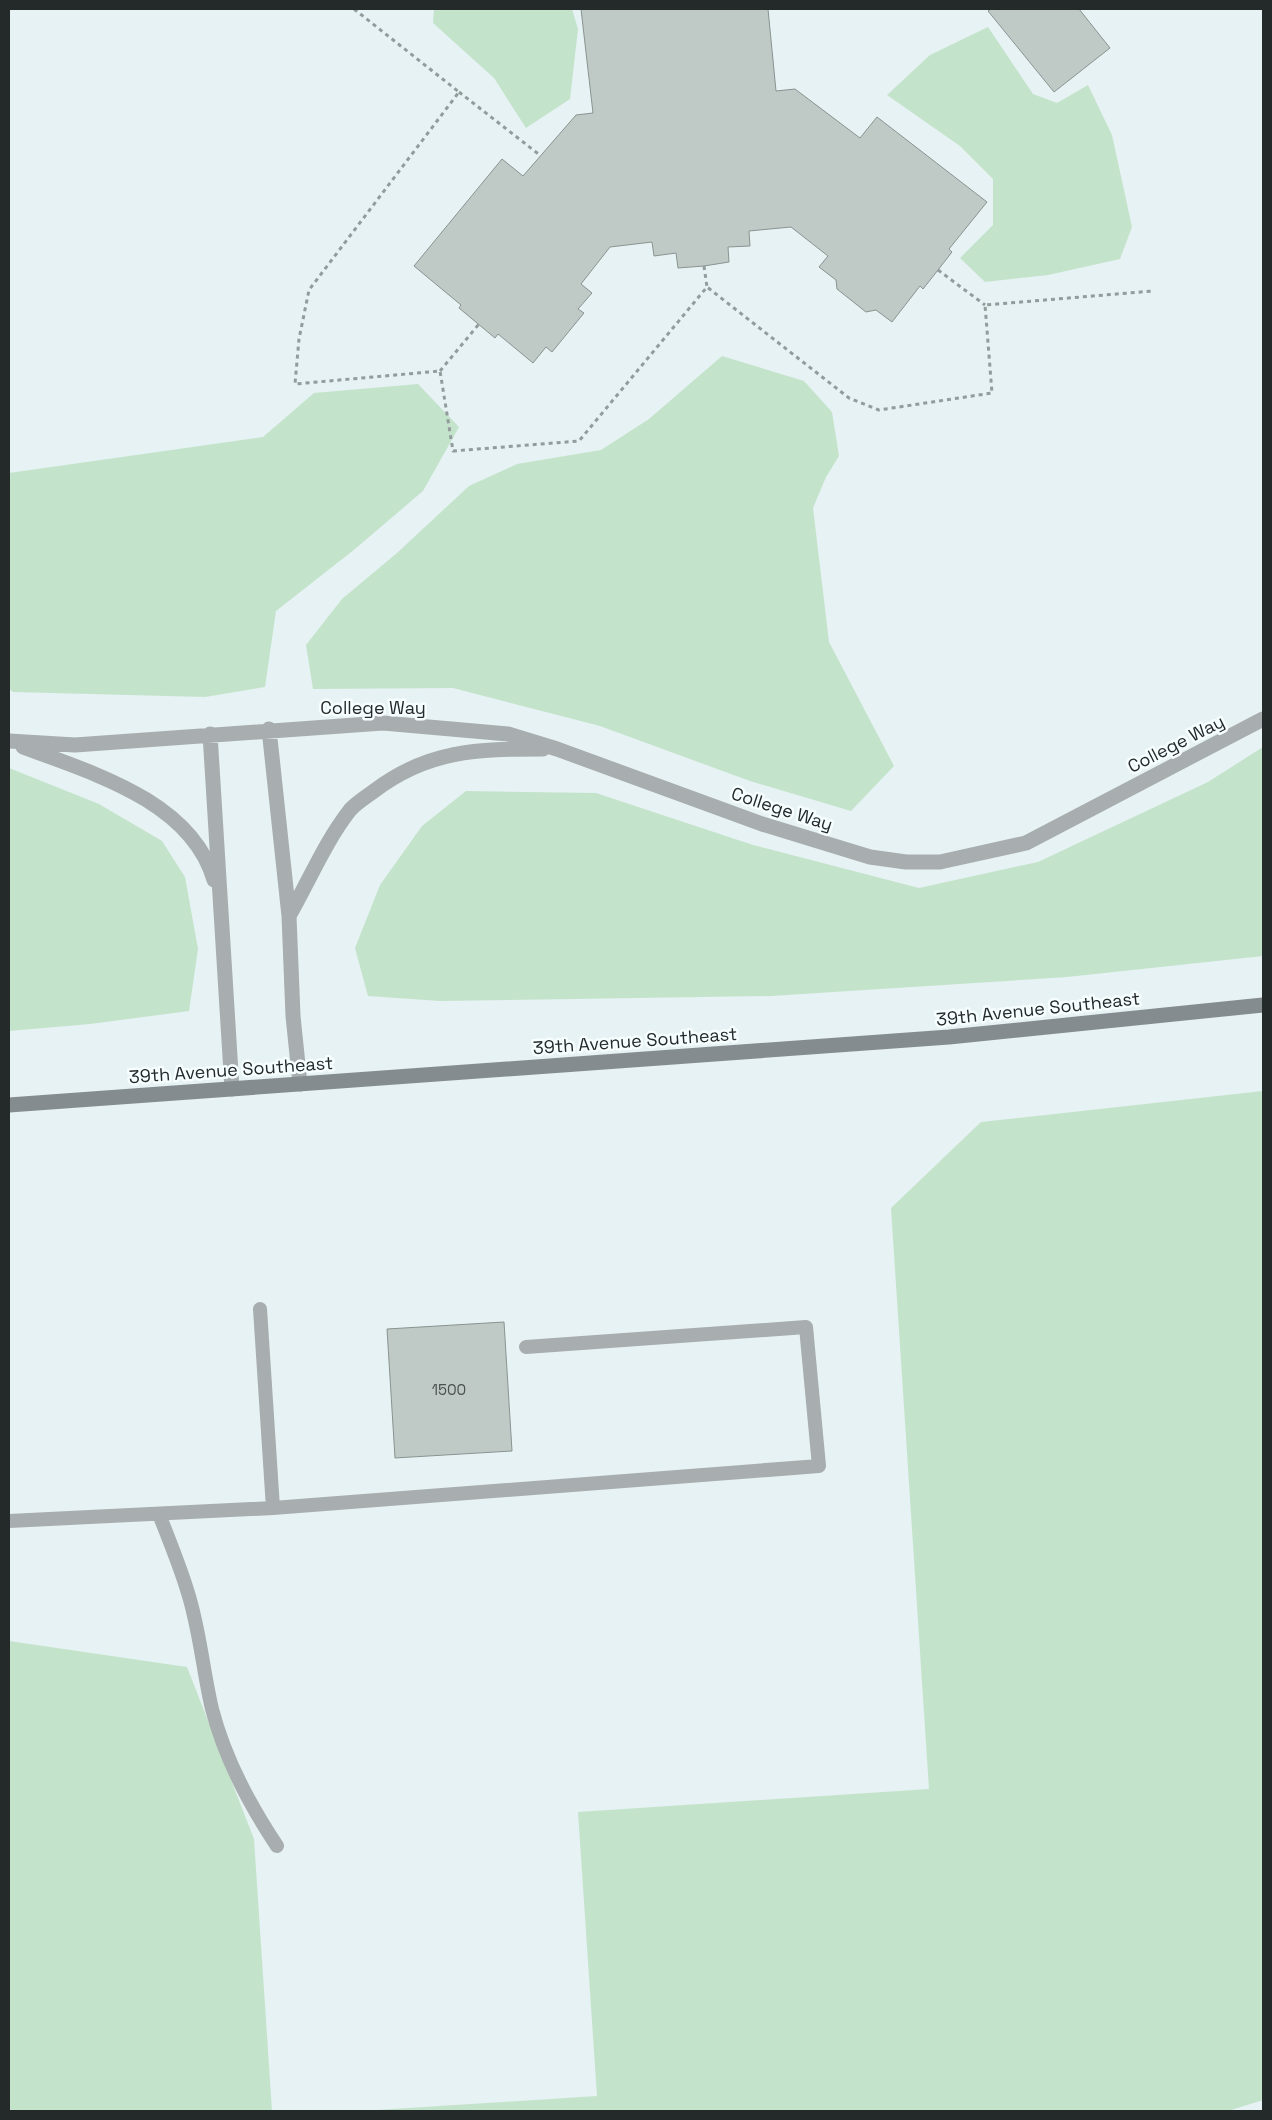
<svg xmlns="http://www.w3.org/2000/svg" width="1272" height="2120" viewBox="0 0 1272 2120" font-family="'Space Grotesk',sans-serif">
<style>
.green{fill:#c4e3cb}
.building{fill:#bfcac7;stroke:#899491}
.lines{fill:none;stroke-linecap:round;stroke-linejoin:round}
.path{stroke:#939c9c;stroke-width:3;stroke-dasharray:4 4;stroke-linecap:butt}
.service{stroke:#a8adaf;stroke-width:14}
.minor{stroke:#a8adaf;stroke-width:15}
.secondary{stroke:#858c8f;stroke-width:15}
.labels{text-anchor:middle;stroke-width:5;stroke-linejoin:round;paint-order:stroke}
.number-label{font-size:15px;fill:#4b5150}
.street-label{font-size:18px;fill:#242929;stroke:#f7feff}
</style>
<rect width="100%" height="100%" fill="#e6f2f3"/>
<path class="green" d="M 434,9 L 572,9 L 578,29 L 570,99 L 526,128 L 494,78 L 433,23 Z
M 988,27 L 1033,94 L 1057,103 L 1088,85 L 1112,135 L 1132,227 L 1120,259 L 1048,275 L 985,282 L 960,258 L 993,225 L 993,179 L 960,146 L 887,95 L 930,55 Z
M 722,356 L 804,381 L 832,412 L 839,456 L 826,477 L 813,508 L 829,642 L 894,766 L 851,811 L 750,781 L 600,726 L 453,688 L 313,689 L 306,645 L 342,599 L 397,553 L 469,486 L 517,464 L 601,450 L 649,419 Z
M 418,384 L 459,427 L 423,491 L 355,549 L 276,611 L 265,687 L 205,697 L 13,692 L 9,689 L 9,473 L 263,437 L 314,393 Z
M 1263,747 L 1263,956 L 1067,977 L 771,996 L 440,1001 L 368,996 L 355,948 L 380,885 L 422,826 L 466,791 L 596,793 L 753,845 L 919,888 L 1038,862 L 1208,782 Z
M 9,768 L 99,804 L 162,841 L 185,877 L 198,949 L 189,1011 L 90,1024 L 9,1031 Z
M 1263,1091 L 1263,2100 L 1228,2111 L 361,2111 L 597,2096 L 578,1812 L 929,1789 L 891,1208 L 981,1122 Z
M 9,1641 L 187,1667 L 254,1839 L 272,2111 L 9,2111 Z"/>
<path class="building" d="M 581,9 L 768,9 L 776,91 L 795,89 L 860,138 L 877,117 L 987,202 L 949,249 L 952,252 L 938,270 L 923,289 L 920,286 L 892,322 L 876,310 L 866,312 L 837,289 L 836,280 L 819,267 L 828,256 L 791,227 L 749,231 L 750,246 L 728,247 L 729,262 L 704,266 L 678,268 L 676,253 L 654,256 L 652,242 L 610,247 L 581,284 L 592,293 L 578,309 L 584,313 L 552,352 L 546,347 L 533,363 L 498,334 L 495,338 L 459,308 L 461,305 L 414,266 L 502,159 L 523,176 L 576,115 L 593,113 Z
M 991,9 L 1079,9 L 1110,48 L 1054,92 L 988,11 Z
M 504,1322 L 512,1451 L 395,1458 L 387,1329 Z"/>
<g class="lines">
<path class="path" d="M 354,9 L 459,92 L 309,290 L 299,339 L 295,384 L 440,371 L 453,451 L 579,441 L 707,287 L 849,398 L 879,410 L 992,393 L 985,305 L 1153,291
M 459,92 L 541,156
M 704,266 L 707,287
M 938,270 L 985,305
M 440,371 L 479,324"/>
<path class="service" d="M 273,1508 L 819,1466 L 806,1327 L 526,1347
M 159,1514 C 169,1540 180,1566 188,1593 C 200,1631 203,1671 212,1709 C 225,1759 249,1804 277,1846
M 9,1521 L 273,1508 L 260,1309"/>
<path class="minor" d="M 269,729 L 289,916 L 293,1016 L 300,1084
M 210,734 L 232,1089
M 9,741 L 75,745 L 383,723 L 508,734 L 557,749 L 762,824 L 870,857 L 906,862 L 940,862 L 1026,843 L 1263,719
M 23,747 C 92,773 191,801 214,880
M 289,916 C 309,881 325,842 350,810 C 356,803 366,797 374,791 C 428,750 477,749 543,749"/>
<path class="secondary" d="M 9,1105 L 949,1037 L 1263,1005"/>
</g>
<g class="labels">
<g class="number-label">
<text x="449" y="1395">1500</text>
</g>
<g class="street-label">
<text x="373" y="714">College Way</text>
<text transform="translate(1176 744) rotate(-27)" y="6">College Way</text>
<text transform="translate(782 809) rotate(18)" y="6">College Way</text>
<text transform="translate(1038 1009) rotate(-6)" y="6">39th Avenue Southeast</text>
<text transform="translate(635 1041) rotate(-4)" y="6">39th Avenue Southeast</text>
<text transform="translate(231 1070) rotate(-4)" y="6">39th Avenue Southeast</text>
</g>
</g>
<rect width="1272" height="2120" fill="none" stroke="#242929" stroke-width="20"/>
</svg>
